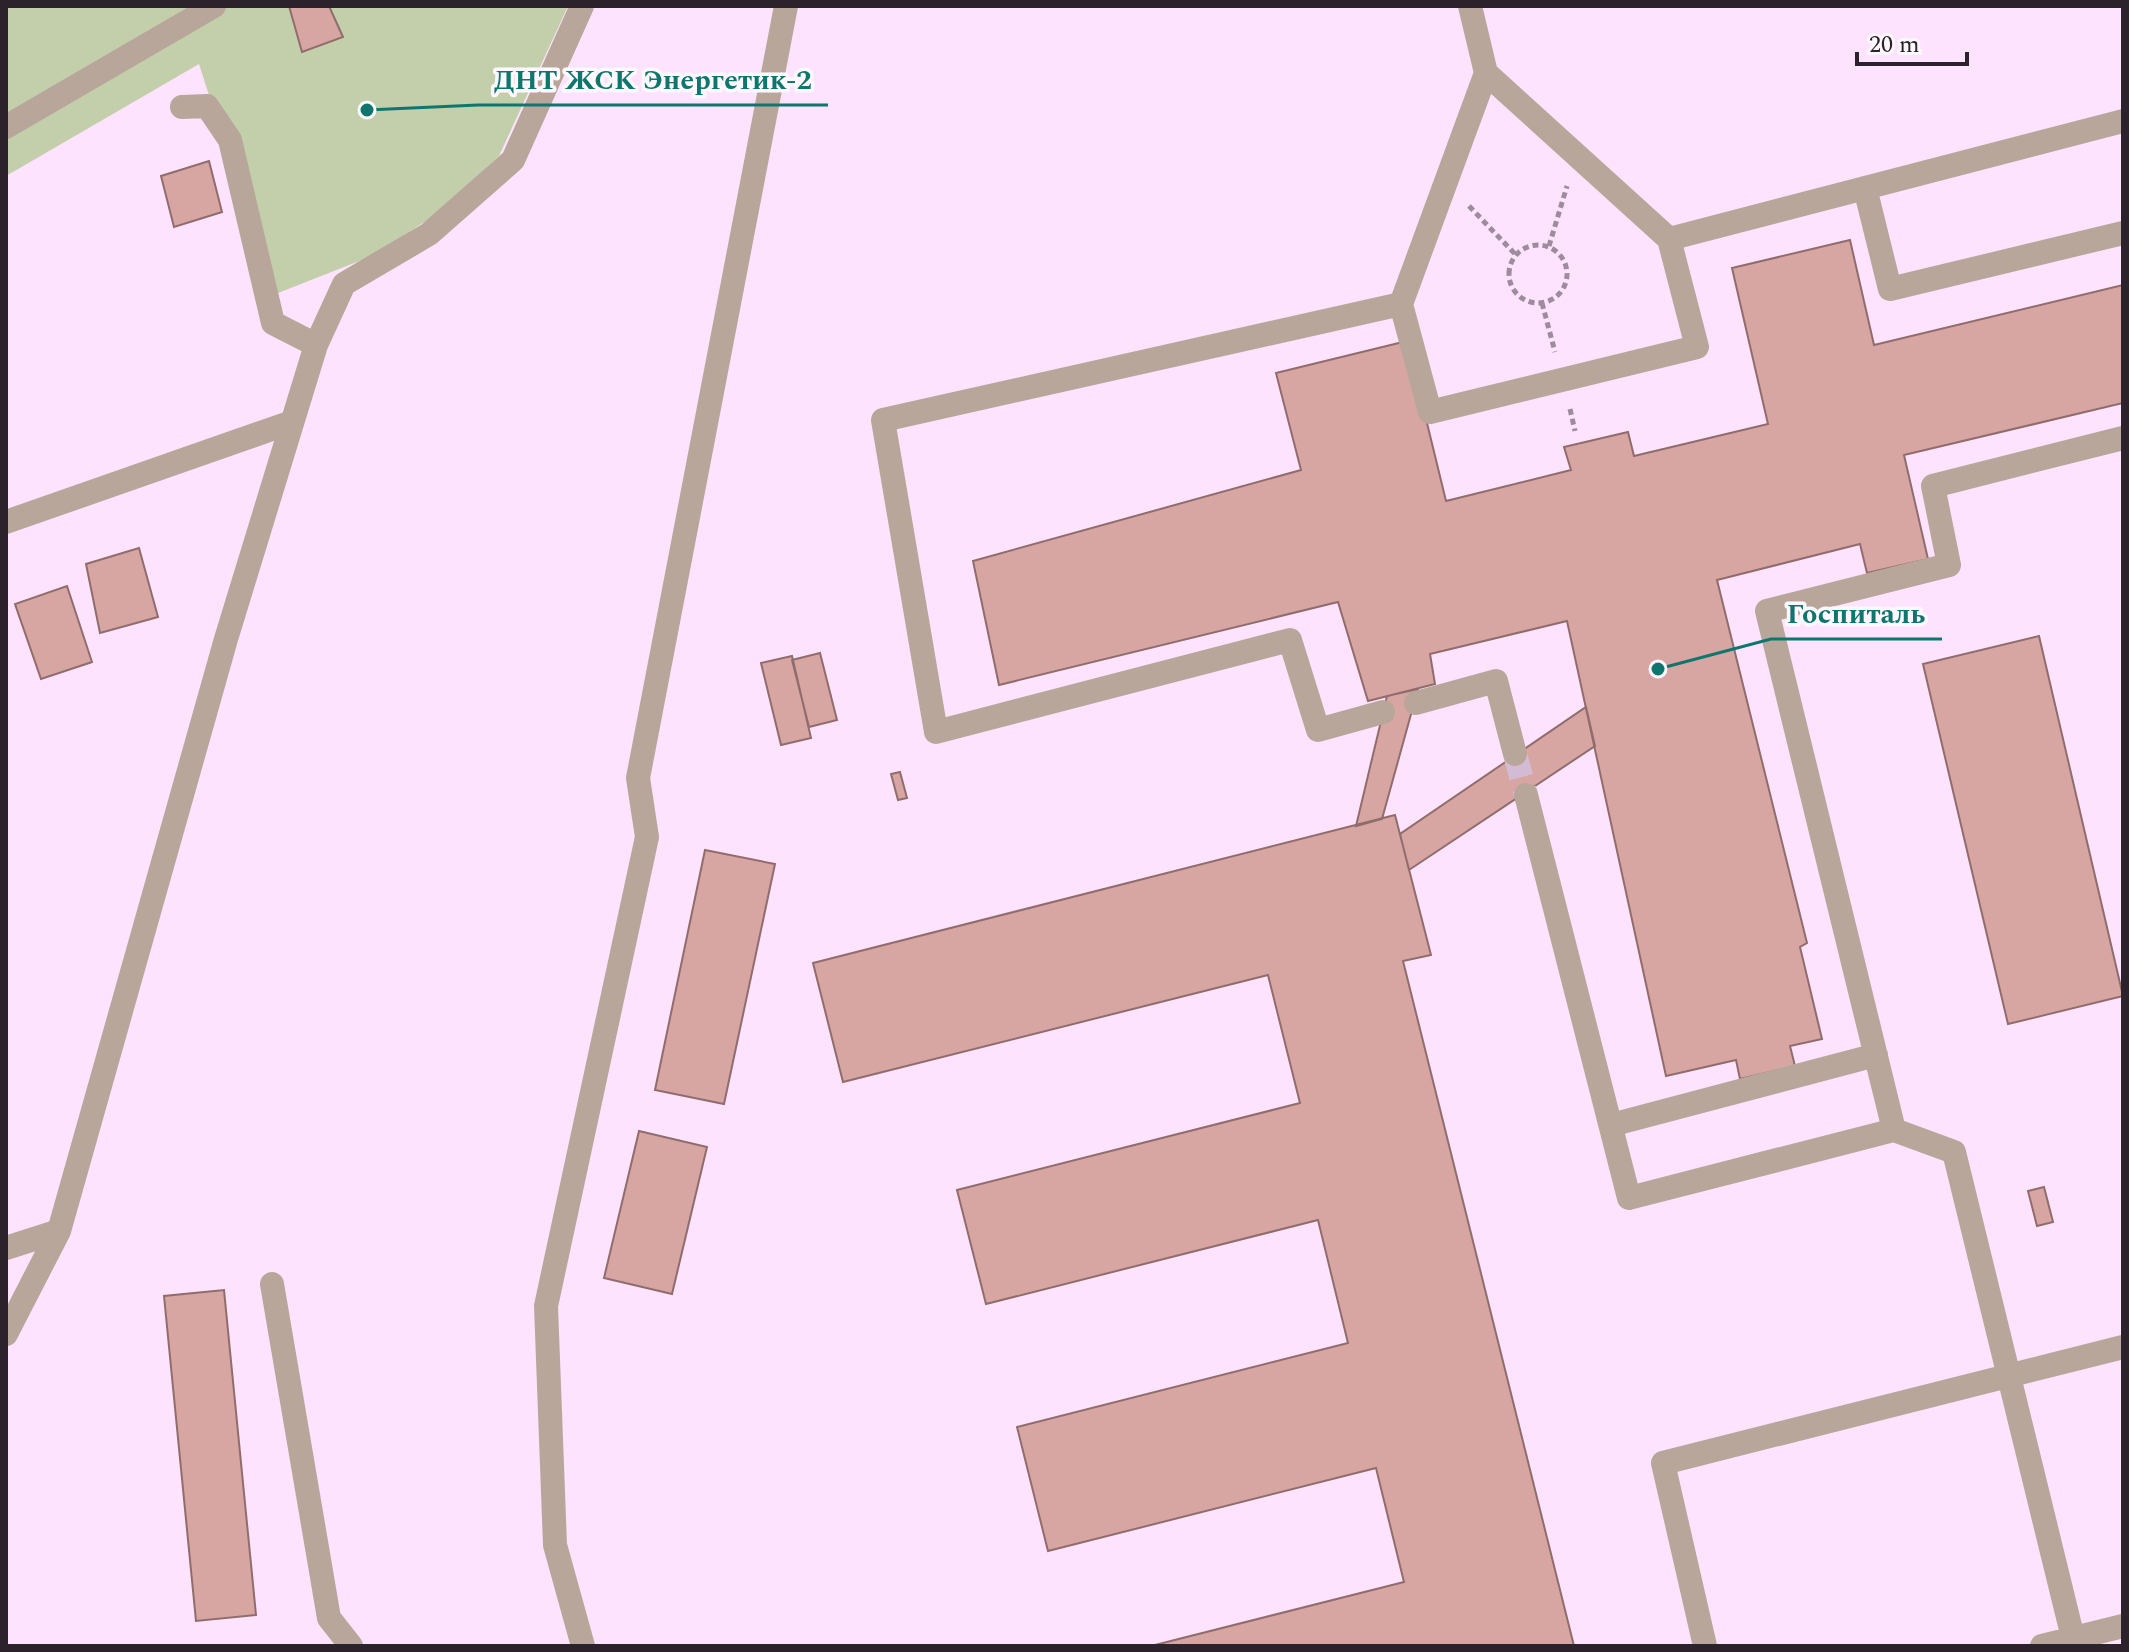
<svg xmlns="http://www.w3.org/2000/svg" width="2129" height="1652" viewBox="0 0 2129 1652" font-family="Spectral,serif">
<style>
.green{fill:#c3cfaa}
.building{fill:#d7a6a3;stroke:#906d6c;stroke-width:2}
.lines{fill:none;stroke-linecap:round;stroke-linejoin:round}
.minor-tunnel{stroke:#d3bcd3;stroke-width:24;stroke-dasharray:24 12;stroke-linecap:butt}
.path{stroke:#9e8c9e;stroke-width:5;stroke-dasharray:6 4;stroke-linecap:butt}
.minor{stroke:#b8a69b;stroke-width:24}
.leader{fill:none;stroke:#0f766e;stroke-width:3}
.callout-dot{fill:#0f766e;stroke:#fdf8fd;stroke-width:3}
.callout-label{font-size:28px;text-anchor:middle;font-weight:bold;fill:#0f766e;stroke:#fdf8fd;stroke-width:7;stroke-linejoin:round;paint-order:stroke}
</style>
<rect width="100%" height="100%" fill="#fde3fd"/>
<path class="green" d="M 6,6 L 568,6 L 499,156 L 435,215 L 372,256 L 273,295 L 199,64 L 6,176 Z"/>
<path class="building" d="M 289,6 L 329,6 L 343,37 L 302,52 Z
M 209,161 L 222,212 L 174,227 L 161,176 Z
M 1850,240 L 1874,345 L 2123,285 L 2123,403 L 1904,455 L 1928,559 L 1867,573 L 1860,544 L 1717,580 L 1807,943 L 1800,947 L 1822,1039 L 1790,1046 L 1795,1066 L 1740,1079 L 1736,1060 L 1666,1076 L 1567,621 L 1430,654 L 1435,684 L 1368,701 L 1338,602 L 999,685 L 973,561 L 1301,470 L 1276,373 L 1407,341 L 1446,501 L 1571,470 L 1564,447 L 1628,432 L 1634,456 L 1768,424 L 1732,268 Z
M 139,548 L 158,617 L 100,633 L 86,564 Z
M 67,586 L 92,662 L 41,679 L 15,604 Z
M 2039,636 L 2123,996 L 2008,1024 L 1923,664 Z
M 820,653 L 837,720 L 809,727 L 792,660 Z
M 792,656 L 811,738 L 781,745 L 761,663 Z
M 1418,689 L 1382,819 L 1356,826 L 1387,696 Z
M 1586,707 L 1595,746 L 1409,870 L 1400,834 Z
M 900,772 L 907,798 L 898,800 L 891,774 Z
M 1395,815 L 1431,955 L 1403,961 L 1574,1646 L 1151,1646 L 1404,1582 L 1376,1468 L 1048,1551 L 1017,1427 L 1348,1343 L 1318,1220 L 986,1304 L 957,1190 L 1300,1103 L 1268,975 L 843,1082 L 813,963 Z
M 705,850 L 775,864 L 724,1104 L 655,1090 Z
M 639,1131 L 707,1147 L 672,1294 L 604,1278 Z
M 2044,1187 L 2053,1222 L 2037,1226 L 2028,1191 Z
M 224,1290 L 256,1615 L 196,1621 L 164,1296 Z"/>
<g class="lines">
<path class="minor-tunnel" d="M 1515,754 L 1526,795"/>
<path class="path" d="M 1469,206 L 1516,255
M1509 274a29 29 0 1 1 58 0a29 29 0 1 1-58 0Z
M 1549,246 L 1567,186
M 1542,303 L 1555,352
M 1570,409 L 1575,431"/>
<path class="minor" d="M 1470,6 L 1486,73
M 1486,73 L 1669,239 L 1697,347 L 1430,412 L 1401,304 Z
M 182,107 L 207,106 L 230,140 L 273,323 L 316,345
M 6,127 L 214,6
M 1865,188 L 1890,289 L 2123,233
M 1669,239 L 2123,121
M 6,522 L 289,423
M 1416,703 L 1496,681 L 1515,754
M 1383,712 L 1318,730 L 1290,640 L 936,732 L 883,420 L 1401,304
M 1526,795 L 1629,1198 L 1894,1130 L 1767,611 L 1949,565 L 1933,486 L 2123,438
M 1611,1125 L 1876,1055
M 1894,1130 L 1954,1152 L 2075,1646
M 6,1248 L 59,1231
M 272,1284 L 329,1618 L 351,1646
M 6,1334 L 59,1231 L 226,639 L 316,345 L 344,284 L 429,234 L 513,160 L 582,6
M 583,1646 L 555,1545 L 546,1306 L 647,837 L 638,778 L 786,6
M 1705,1646 L 1663,1463 L 2123,1347
M 2042,1646 L 2123,1626"/>
</g>
<path class="leader" d="M367 110L478 105H828M1658 669L1771 639H1942"/>
<g class="callout-dot">
<circle cx="367" cy="110" r="8"/>
<circle cx="1658" cy="669" r="8"/>
</g>
<g class="callout-label">
<text x="653" y="89">ДНТ ЖСК Энергетик-2</text>
<text x="1856" y="623">Госпиталь</text>
</g>
<rect width="2129" height="1652" fill="none" stroke="#2c222c" stroke-width="16"/>
<path d="M1857 52v12h110v-12" fill="none" stroke="#2c222c" stroke-width="4"/>
<text x="1869" y="52" font-size="24" fill="#2c222c" stroke="#fdf8fd" stroke-width="6" paint-order="stroke">20 m</text>
</svg>
